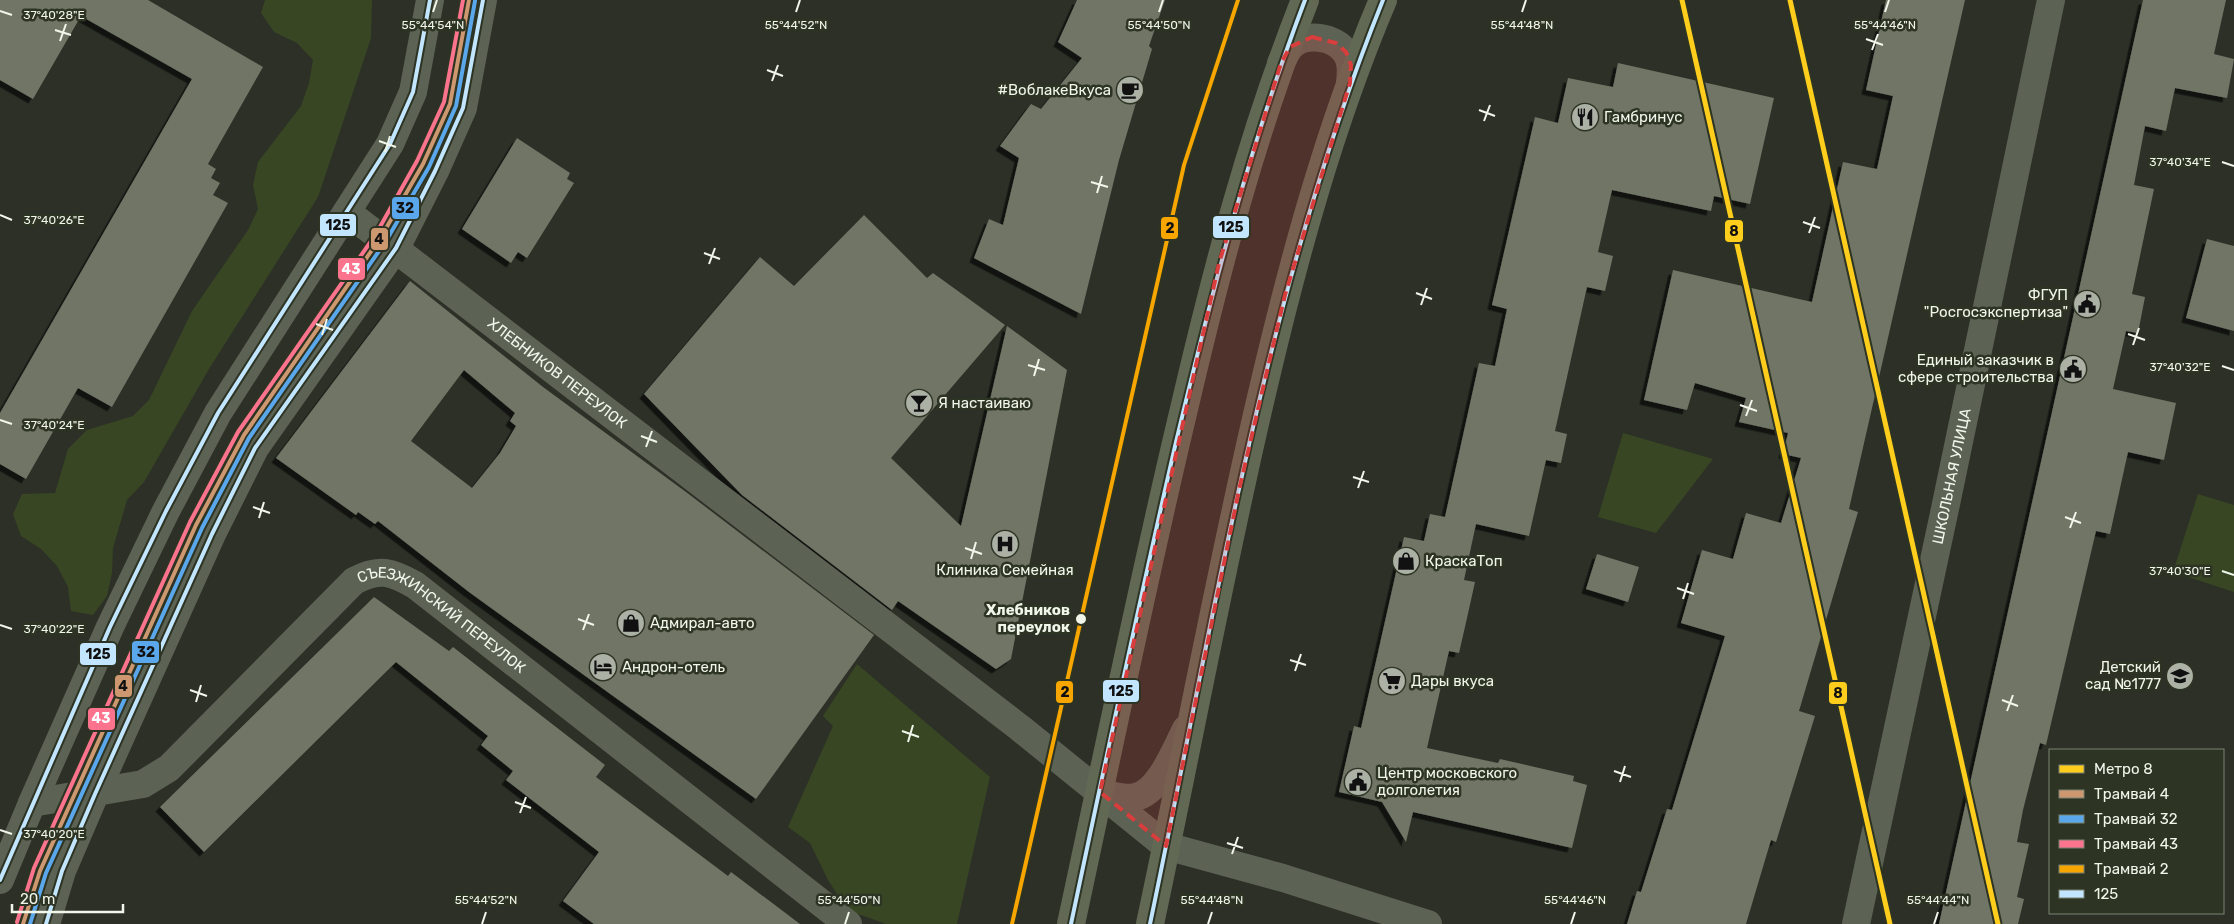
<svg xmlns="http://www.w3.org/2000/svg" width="2234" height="924" viewBox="0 0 2234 924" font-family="Rubik,sans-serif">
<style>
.green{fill:#384623}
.building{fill:#6f7566;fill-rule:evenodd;filter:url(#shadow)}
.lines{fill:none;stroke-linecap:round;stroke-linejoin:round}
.minor{stroke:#5c6254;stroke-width:28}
.major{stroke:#616955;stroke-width:28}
.bus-1-casing{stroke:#2d3423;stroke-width:8}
.bus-1{stroke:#c2e6ff;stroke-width:4}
.tram-1-casing{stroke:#2d3423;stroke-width:8}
.tram-2-casing{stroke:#2d3423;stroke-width:8}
.tram-3-casing{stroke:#2d3423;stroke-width:8}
.tram-4-casing{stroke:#2d3423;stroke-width:8}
.tram-1{stroke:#cd976f;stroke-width:4}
.tram-2{stroke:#5aa8eb;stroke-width:4}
.tram-3{stroke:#fc738d;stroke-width:4}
.tram-4{stroke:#f7a600;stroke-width:4}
.metro-1-casing{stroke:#2d3423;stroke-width:9}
.metro-1{stroke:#ffcd1c;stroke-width:5}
.marked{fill:#d93d3c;fill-opacity:0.2;stroke:#d93d3c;stroke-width:4;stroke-dasharray:10 6;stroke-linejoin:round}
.ticks{fill:none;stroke:#f1f6eb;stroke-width:2}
.stop-dot{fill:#f1f6eb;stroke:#2d3423;stroke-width:2}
.labels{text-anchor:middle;stroke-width:5;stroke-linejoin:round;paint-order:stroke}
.poi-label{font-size:15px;fill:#f1f6eb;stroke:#2d3423;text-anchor:start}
.street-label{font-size:15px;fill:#f1f6eb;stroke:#2d3423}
.stop-label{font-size:15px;font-weight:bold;fill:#f1f6eb;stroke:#2d3423;text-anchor:end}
.ticks-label{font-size:12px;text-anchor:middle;fill:#f1f6eb;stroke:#2d3423;stroke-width:5;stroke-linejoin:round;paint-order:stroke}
.line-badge{stroke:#2d3423;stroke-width:2}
.badge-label{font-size:14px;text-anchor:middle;font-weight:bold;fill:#fff}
.pale-badge-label{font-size:14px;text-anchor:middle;font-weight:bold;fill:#111}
</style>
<defs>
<filter id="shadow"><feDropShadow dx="-4.5" dy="4.5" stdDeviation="0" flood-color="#0009"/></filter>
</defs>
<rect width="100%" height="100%" fill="#2c3027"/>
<path class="green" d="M 265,0 L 372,0 L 371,38 L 318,197 L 209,369 L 144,482 L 127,500 L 113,548 L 112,573 L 107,596 L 93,615 L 71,611 L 68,587 L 57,566 L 41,549 L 21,536 L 13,514 L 22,494 L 55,493 L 68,449 L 87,430 L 133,416 L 149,400 L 192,311 L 248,230 L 258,209 L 253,185 L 258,162 L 301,106 L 309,83 L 313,60 L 297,43 L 274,32 L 261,13 Z
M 1623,433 L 1713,459 L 1656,533 L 1598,517 Z
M 2198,494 L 2234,505 L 2234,592 L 2173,572 Z
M 857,664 L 990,777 L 957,924 L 886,924 L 847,910 L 828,880 L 810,843 L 788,827 L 833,726 L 823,716 Z"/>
<path class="building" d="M 0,0 L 148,0 L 263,67 L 208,164 L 216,169 L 211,178 L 220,183 L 213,195 L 228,203 L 112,407 L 78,388 L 26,479 L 0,464 L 0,413 L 192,79 L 81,16 L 33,99 L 0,80 Z
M 1077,0 L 1165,0 L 1149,46 L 1152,49 L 1119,160 L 1081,314 L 974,258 L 989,219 L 1003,225 L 1019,158 L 1000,146 L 1031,104 L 1041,109 L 1082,58 L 1058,42 Z
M 1886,0 L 1965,0 L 1849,509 L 1858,512 L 1799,711 L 1815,716 L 1776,842 L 1771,840 L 1746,924 L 1627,924 L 1637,891 L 1641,892 L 1667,809 L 1672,810 L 1725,636 L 1681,623 L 1702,550 L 1733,559 L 1746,513 L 1781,523 L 1801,458 L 1783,454 L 1788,433 L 1739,422 L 1746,398 L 1695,383 L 1687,410 L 1644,400 L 1673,270 L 1812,302 L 1843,162 L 1877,169 L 1893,96 L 1866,90 Z
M 2143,0 L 2226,0 L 2214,54 L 2234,59 L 2227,98 L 2175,88 L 2166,131 L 2145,126 L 2134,185 L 2154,189 L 2132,294 L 2145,297 L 2138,333 L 2126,331 L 2113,389 L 2176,403 L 2164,460 L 2128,452 L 2110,534 L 2096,531 L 2046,745 L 2040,743 L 2023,810 L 2017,842 L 2029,844 L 2017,897 L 2024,899 L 2018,924 L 1939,924 Z
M 1618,63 L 1774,98 L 1750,204 L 1714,196 L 1711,211 L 1612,190 L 1598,252 L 1613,256 L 1605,291 L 1587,287 L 1555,431 L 1567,434 L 1561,463 L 1546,460 L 1529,536 L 1476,524 L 1464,580 L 1475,582 L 1467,618 L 1459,653 L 1449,651 L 1427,748 L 1498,763 L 1500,759 L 1574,776 L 1573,781 L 1587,785 L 1572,848 L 1413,812 L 1406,842 L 1382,802 L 1339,792 L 1354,726 L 1361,728 L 1404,537 L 1424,541 L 1430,514 L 1445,517 L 1479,363 L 1495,366 L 1507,309 L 1492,305 L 1535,117 L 1558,123 L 1568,78 L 1613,87 Z
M 517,138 L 570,173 L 567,179 L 574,183 L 527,258 L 518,252 L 511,263 L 462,229 Z
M 864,215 L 927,278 L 933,273 L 1005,325 L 891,458 L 961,526 L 1007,326 L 1067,370 L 1011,659 L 996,669 L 898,601 L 892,610 L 742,495 L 644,394 L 760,257 L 794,286 Z
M 2207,239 L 2234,246 L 2234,331 L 2186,318 Z
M 410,281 L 543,387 L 686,492 L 874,635 L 756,799 L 469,592 L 378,521 L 375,524 L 358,512 L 356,515 L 276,458 ZM 464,370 L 515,413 L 510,421 L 516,426 L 500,453 L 472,488 L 411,441 Z
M 1597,554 L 1639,567 L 1628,602 L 1586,589 Z
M 374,597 L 449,651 L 453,647 L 605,765 L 596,777 L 728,876 L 731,872 L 800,924 L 594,924 L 563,901 L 599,852 L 506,780 L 513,771 L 481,745 L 488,736 L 396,662 L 204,852 L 160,807 Z"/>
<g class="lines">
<g class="minor">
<path d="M 1281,63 C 1284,57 1287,50 1291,46 C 1305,32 1335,36 1346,53 C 1352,62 1351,72 1350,83"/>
<path id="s1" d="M 347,212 L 1020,728 L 1166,846 L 1283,878 L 1428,924"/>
<path d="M 1100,792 C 1110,795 1124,800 1135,797 C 1159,793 1176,749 1186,729"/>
<path id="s2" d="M 32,803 L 143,784 L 169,768 L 354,581 C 379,567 392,572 415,585 L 848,924"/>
<path d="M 0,880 L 32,803 L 110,627 L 166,511 L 218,413 L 390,144 L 413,92 L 430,0"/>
<path d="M 46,924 L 62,871 L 95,794 L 212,534 L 255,448 L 396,248 L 435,171 L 463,108 L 483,0"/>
<path id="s3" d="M 1856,924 L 1946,504 L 2051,0"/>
</g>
<path class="major" d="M 1071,924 C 1108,752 1143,580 1184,409 C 1217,268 1252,134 1305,0
M 1150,924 C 1188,746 1221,566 1263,389 C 1294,257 1330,125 1383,0"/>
<g class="bus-1-casing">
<path id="bus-1" d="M 0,880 L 110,627 L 166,511 L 218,413 L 390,144 L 413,92 L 430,0
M 46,924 L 62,871 L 95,794 L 212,534 L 255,448 L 396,248 L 435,171 L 463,108 L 483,0
M 1071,924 C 1105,763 1139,602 1176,442 C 1212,292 1250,144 1305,0
M 1150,924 C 1215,614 1264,295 1383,0"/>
</g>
<use href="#bus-1" class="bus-1"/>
<g class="tram-1-casing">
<path id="tram-1" d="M 23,924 L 40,871 L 196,525 L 244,435 L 381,237 L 423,164 L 450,104 L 469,0"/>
</g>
<g class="tram-2-casing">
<path id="tram-2" d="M 30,924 L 46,873 L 202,528 L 249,438 L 386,241 L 429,167 L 456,106 L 475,1"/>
</g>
<g class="tram-3-casing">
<path id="tram-3" d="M 17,922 L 34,868 L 190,522 L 238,432 L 376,234 L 417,161 L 444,102 L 463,0"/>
</g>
<g class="tram-4-casing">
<path id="tram-4" d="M 1012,924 L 1184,165 L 1238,0"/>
</g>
<use href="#tram-1" class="tram-1"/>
<use href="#tram-2" class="tram-2"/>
<use href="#tram-3" class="tram-3"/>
<use href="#tram-4" class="tram-4"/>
<g class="metro-1-casing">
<path id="metro-1" d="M 1682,0 L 1890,924
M 1790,0 L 1998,924"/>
</g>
<use href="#metro-1" class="metro-1"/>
</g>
<path class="marked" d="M 1312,37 L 1336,43 L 1346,52 L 1351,65 L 1350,83 L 1285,295 L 1239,490 L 1166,846 L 1100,792 L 1219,263 L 1281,63 L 1290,47 Z"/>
<path class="ticks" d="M 0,11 L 12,15M 433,12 L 437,0M 796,12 L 800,0M 1159,12 L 1163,0M 1522,12 L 1526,0M 1885,12 L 1889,0M 55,30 L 71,35M 1866,39 L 1883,45M 60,41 L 66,24M 1872,50 L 1878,34M 767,70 L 783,76M 772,81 L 778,65M 1479,110 L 1495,116M 1484,121 L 1490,105M 379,141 L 396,147M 385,152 L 390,136M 2222,162 L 2234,166M 1091,182 L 1108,187M 1097,193 L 1102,176M 0,215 L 12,220M 1803,222 L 1820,228M 1809,233 L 1815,217M 704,253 L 720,259M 709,264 L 715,248M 1416,293 L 1432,299M 1421,305 L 1427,288M 316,324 L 333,330M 2128,334 L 2145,340M 322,335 L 327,319M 2133,345 L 2139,328M 1028,365 L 1045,370M 2222,366 L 2234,370M 1034,376 L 1039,359M 1740,405 L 1757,411M 1746,416 L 1752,400M 0,420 L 12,424M 641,436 L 657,442M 646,447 L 652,431M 1353,477 L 1369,482M 1358,488 L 1364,471M 253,507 L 270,513M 2065,517 L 2081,523M 259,518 L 264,502M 2070,528 L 2076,512M 965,548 L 982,554M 971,559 L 976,542M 2222,571 L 2234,575M 1677,588 L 1694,594M 1683,599 L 1688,583M 578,619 L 594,625M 0,625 L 12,629M 583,630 L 589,614M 1290,660 L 1306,665M 1295,671 L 1301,654M 190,690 L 207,696M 2002,700 L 2018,706M 196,702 L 201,685M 2007,711 L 2013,695M 902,731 L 919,737M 908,742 L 913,725M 1614,771 L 1631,777M 1620,782 L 1625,766M 515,802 L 531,808M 520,813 L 526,797M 0,830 L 12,834M 1227,843 L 1243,848M 1232,854 L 1238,837M 482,924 L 486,912M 845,924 L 849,912M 1208,924 L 1212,912M 1571,924 L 1575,912M 1934,924 L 1938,912"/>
<defs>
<g id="cafe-disc" transform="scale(1.4375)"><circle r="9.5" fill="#acb1a6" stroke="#2d3423"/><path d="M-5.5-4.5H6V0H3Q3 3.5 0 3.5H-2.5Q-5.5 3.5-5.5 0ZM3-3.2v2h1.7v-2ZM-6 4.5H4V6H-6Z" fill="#111"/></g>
<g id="restaurant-disc" transform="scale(1.4375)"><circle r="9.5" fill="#acb1a6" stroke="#2d3423"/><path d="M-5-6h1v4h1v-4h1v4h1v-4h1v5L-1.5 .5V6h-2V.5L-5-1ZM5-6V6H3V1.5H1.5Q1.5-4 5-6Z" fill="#111"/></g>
<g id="civic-disc" transform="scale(1.4375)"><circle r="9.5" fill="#acb1a6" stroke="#2d3423"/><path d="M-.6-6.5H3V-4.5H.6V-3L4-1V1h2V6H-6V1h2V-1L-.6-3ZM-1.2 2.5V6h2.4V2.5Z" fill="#111"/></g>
<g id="bar-disc" transform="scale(1.4375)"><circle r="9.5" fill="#acb1a6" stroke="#2d3423"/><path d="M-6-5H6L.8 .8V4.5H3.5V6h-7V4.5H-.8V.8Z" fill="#111"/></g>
<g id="hospital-disc" transform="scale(1.4375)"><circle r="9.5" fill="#acb1a6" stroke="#2d3423"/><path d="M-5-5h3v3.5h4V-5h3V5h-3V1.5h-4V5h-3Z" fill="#111"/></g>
<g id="shop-disc" transform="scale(1.4375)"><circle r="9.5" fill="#acb1a6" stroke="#2d3423"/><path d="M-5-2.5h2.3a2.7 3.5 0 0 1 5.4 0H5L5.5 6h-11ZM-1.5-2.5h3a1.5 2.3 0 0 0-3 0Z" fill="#111"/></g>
<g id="hotel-disc" transform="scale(1.4375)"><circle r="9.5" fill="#acb1a6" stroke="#2d3423"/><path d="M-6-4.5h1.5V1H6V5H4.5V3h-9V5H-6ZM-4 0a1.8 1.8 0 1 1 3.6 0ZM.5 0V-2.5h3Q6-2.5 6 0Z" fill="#111"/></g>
<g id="school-disc" transform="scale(1.4375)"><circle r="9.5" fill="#acb1a6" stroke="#2d3423"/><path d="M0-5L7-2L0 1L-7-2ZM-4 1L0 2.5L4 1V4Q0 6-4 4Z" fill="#111"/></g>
<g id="supermarket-disc" transform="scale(1.4375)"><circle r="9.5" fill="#acb1a6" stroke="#2d3423"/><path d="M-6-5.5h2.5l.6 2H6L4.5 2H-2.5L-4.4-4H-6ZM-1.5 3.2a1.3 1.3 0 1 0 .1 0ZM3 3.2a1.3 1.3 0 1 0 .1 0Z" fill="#111"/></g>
</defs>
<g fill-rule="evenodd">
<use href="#cafe-disc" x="1130" y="90"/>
<use href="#restaurant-disc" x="1585" y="117"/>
<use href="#civic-disc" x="2087" y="304"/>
<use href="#civic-disc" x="2073" y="369"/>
<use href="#bar-disc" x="919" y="403"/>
<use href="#hospital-disc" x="1005" y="544"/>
<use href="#shop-disc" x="1406" y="561"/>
<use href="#shop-disc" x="631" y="623"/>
<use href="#hotel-disc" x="603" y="667"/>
<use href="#school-disc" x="2180" y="676"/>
<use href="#supermarket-disc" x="1392" y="681"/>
<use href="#civic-disc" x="1358" y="782"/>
</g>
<circle class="stop-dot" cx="1081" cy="619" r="6"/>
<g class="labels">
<g class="poi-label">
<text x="1111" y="95" text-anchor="end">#ВоблакеВкуса</text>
<text x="1604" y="122">Гамбринус</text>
<text x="2068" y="300" text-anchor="end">ФГУП<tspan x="2068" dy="17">"Росгосэкспертиза"</tspan></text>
<text x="2054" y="365" text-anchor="end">Единый заказчик в<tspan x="2054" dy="17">сфере строительства</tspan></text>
<text x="938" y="408">Я настаиваю</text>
<text x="1425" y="566">КраскаТоп</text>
<text x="1005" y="575" text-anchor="middle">Клиника Семейная</text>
<text x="650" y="628">Адмирал-авто</text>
<text x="622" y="672">Андрон-отель</text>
<text x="2161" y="672" text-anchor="end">Детский<tspan x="2161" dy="17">сад №1777</tspan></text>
<text x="1411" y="686">Дары вкуса</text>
<text x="1377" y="778">Центр московского<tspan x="1377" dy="17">долголетия</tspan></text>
</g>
<g class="street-label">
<text dy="5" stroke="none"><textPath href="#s1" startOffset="265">ХЛЕБНИКОВ ПЕРЕУЛОК</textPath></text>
<text dy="5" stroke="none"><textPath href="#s3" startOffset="458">ШКОЛЬНАЯ УЛИЦА</textPath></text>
<text dy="5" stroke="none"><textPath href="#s2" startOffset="510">СЪЕЗЖИНСКИЙ ПЕРЕУЛОК</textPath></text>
</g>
<g class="stop-label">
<text x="1070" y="615">Хлебников<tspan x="1070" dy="17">переулок</tspan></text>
</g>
</g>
<g class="ticks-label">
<text x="54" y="19">37°40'28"E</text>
<text x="433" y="29">55°44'54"N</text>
<text x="796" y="29">55°44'52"N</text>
<text x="1159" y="29">55°44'50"N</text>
<text x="1522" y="29">55°44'48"N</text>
<text x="1885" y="29">55°44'46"N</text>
<text x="2180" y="166">37°40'34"E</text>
<text x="54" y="224">37°40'26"E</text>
<text x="2180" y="371">37°40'32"E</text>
<text x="54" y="429">37°40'24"E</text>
<text x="2180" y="575">37°40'30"E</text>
<text x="54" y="633">37°40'22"E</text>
<text x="54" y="838">37°40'20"E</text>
<text x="486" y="904">55°44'52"N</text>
<text x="849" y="904">55°44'50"N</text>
<text x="1212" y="904">55°44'48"N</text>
<text x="1575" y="904">55°44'46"N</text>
<text x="1938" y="904">55°44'44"N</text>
</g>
<g class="line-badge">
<rect x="391" y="196" width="29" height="24" rx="5" fill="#5aa8eb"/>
<rect x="319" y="213" width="38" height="24" rx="5" fill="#c2e6ff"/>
<rect x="1212" y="215" width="38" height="24" rx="5" fill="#c2e6ff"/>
<rect x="1160" y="216" width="19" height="24" rx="5" fill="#f7a600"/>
<rect x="1724" y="219" width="20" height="24" rx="5" fill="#ffcd1c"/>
<rect x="370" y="227" width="19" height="24" rx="5" fill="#cd976f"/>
<rect x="337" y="257" width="29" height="24" rx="5" fill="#fc738d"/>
<rect x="131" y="640" width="29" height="24" rx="5" fill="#5aa8eb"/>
<rect x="79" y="642" width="38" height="24" rx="5" fill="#c2e6ff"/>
<rect x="114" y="674" width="19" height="24" rx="5" fill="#cd976f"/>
<rect x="1102" y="679" width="38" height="24" rx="5" fill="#c2e6ff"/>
<rect x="1055" y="680" width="19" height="24" rx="5" fill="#f7a600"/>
<rect x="1828" y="681" width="20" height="24" rx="5" fill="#ffcd1c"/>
<rect x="87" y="707" width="29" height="24" rx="5" fill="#fc738d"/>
</g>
<g class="badge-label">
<text x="351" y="274">43</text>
<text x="101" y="723">43</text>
</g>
<g class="pale-badge-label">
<text x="405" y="213">32</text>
<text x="338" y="230">125</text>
<text x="1231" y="232">125</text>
<text x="1170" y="233">2</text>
<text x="1734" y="236">8</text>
<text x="379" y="244">4</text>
<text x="146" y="657">32</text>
<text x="98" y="659">125</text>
<text x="123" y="691">4</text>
<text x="1121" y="696">125</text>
<text x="1065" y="697">2</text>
<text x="1838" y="698">8</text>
</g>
<rect x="2049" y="749" width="175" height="165" fill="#2d3423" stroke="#7b8273"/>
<rect x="2059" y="765" width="25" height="8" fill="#ffcd1c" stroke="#7b8273"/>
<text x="2094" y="774" font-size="15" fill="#f1f6eb">Метро 8</text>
<rect x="2059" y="790" width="25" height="8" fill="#cd976f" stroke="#7b8273"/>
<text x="2094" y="799" font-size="15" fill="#f1f6eb">Трамвай 4</text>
<rect x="2059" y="815" width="25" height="8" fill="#5aa8eb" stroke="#7b8273"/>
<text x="2094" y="824" font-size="15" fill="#f1f6eb">Трамвай 32</text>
<rect x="2059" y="840" width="25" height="8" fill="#fc738d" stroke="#7b8273"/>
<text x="2094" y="849" font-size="15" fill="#f1f6eb">Трамвай 43</text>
<rect x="2059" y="865" width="25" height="8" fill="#f7a600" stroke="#7b8273"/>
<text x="2094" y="874" font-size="15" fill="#f1f6eb">Трамвай 2</text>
<rect x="2059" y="890" width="25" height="8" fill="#c2e6ff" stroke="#7b8273"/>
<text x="2094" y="899" font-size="15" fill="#f1f6eb">125</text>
<path d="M12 904v8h111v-8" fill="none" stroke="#f1f6eb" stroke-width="2.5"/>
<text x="20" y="904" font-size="15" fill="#f1f6eb" stroke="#2d3423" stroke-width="4" paint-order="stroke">20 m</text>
</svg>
